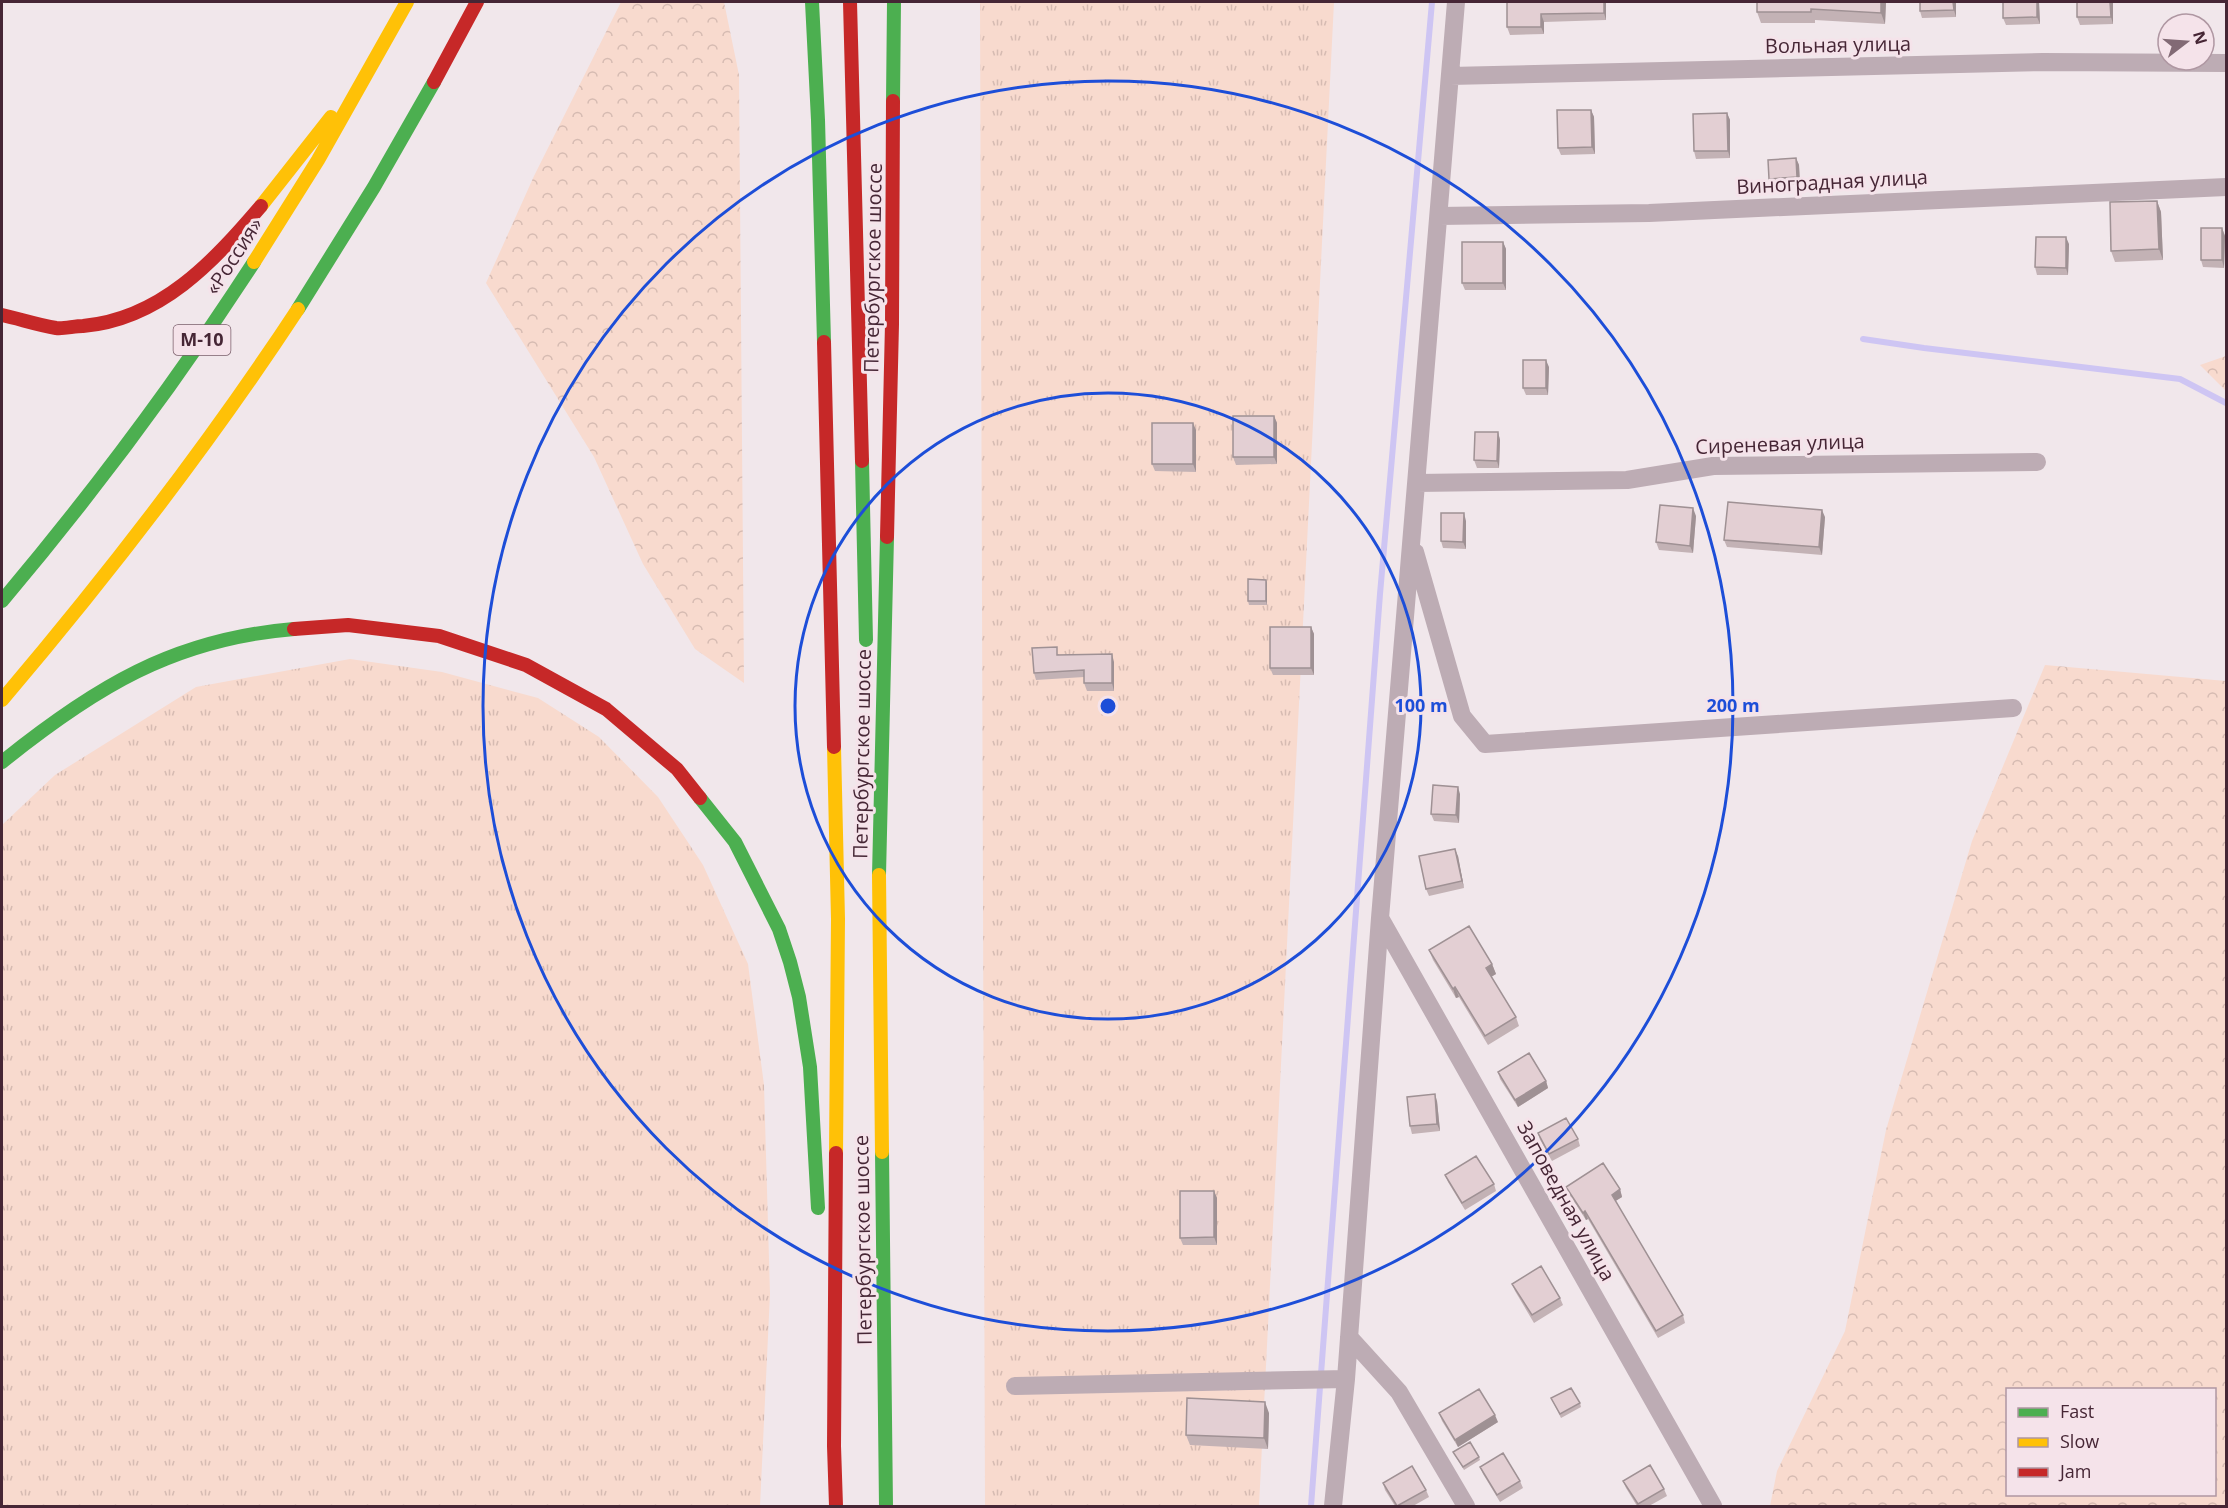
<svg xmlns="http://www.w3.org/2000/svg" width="2228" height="1508" viewBox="0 0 2228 1508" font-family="'Open Sans',sans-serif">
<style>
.grass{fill:url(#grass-tufts)}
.forest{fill:url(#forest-crowns);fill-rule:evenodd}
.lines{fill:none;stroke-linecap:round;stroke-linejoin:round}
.stream{stroke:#cec5f3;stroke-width:6}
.street{stroke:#bdacb4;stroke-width:18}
.fast{stroke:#4caf50;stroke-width:14}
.slow{stroke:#ffc107;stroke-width:14}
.jam{stroke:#c62828;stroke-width:14}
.wall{fill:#c3b2b5}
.shaded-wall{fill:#9f9194}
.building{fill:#e3cfd3;stroke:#9f9194;stroke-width:1.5}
.ring{fill:none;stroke:#1d4ed8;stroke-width:3}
.labels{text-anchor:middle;stroke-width:6;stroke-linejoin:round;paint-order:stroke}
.shield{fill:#f5e3ea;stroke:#7a5f6b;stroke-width:1.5}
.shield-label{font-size:18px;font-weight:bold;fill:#462635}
.street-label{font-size:20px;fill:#462635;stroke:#f5e3ea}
.centre{fill:#1d4ed8;stroke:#f5e3ea;stroke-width:3}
.ring-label{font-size:18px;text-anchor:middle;font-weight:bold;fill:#1d4ed8;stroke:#f5e3ea;stroke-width:6;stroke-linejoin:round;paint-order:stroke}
</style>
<defs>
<pattern id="grass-tufts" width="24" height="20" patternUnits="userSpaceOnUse" patternTransform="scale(1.5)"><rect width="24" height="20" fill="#f8dace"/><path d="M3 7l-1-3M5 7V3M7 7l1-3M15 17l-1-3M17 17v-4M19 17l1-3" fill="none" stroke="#d6bbb2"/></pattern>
<pattern id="forest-crowns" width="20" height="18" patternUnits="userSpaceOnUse" patternTransform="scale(1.5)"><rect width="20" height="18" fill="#f8dace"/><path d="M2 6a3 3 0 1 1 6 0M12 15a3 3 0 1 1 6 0" fill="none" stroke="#d6bbb2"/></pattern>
</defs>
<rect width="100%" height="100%" fill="#f1e7eb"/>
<path class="grass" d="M 980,2 L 1334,2 L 1259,1506 L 985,1506 Z
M 350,659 L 442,672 L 538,698 L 599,737 L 658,797 L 703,865 L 748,964 L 764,1085 L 770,1294 L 760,1506 L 2,1506 L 2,825 L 55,775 L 196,687 Z"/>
<path class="forest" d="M 621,2 L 724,2 L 739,75 L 744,683 L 695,649 L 643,564 L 594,457 L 486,283 L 534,176 Z
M 2226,356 L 2226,391 L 2200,365 Z
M 2045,665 L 2226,681 L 2226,1506 L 1770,1506 L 1777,1471 L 1845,1331 L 1886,1130 L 1972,841 ZM 2008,1390 L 2214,1390 L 2214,1494 L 2008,1494 Z"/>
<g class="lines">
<path class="stream" d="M 1863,339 L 1924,348 L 2180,379 L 2226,403
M 1311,1506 L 1380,594 L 1432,2"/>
<path class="street" d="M 1450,76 L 2043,62 L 2226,63
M 1439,216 L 1649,213 L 2226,187
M 1417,483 L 1627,480 L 1713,466 L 2037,462
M 1415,552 L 1462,716 L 1485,744 L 2013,708
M 1380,918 L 1713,1506
M 1349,1337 L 1399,1392 L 1466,1506
M 1015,1386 L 1346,1379
M 1333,1506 L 1346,1379 L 1380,918 L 1456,2"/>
<path class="fast" d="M 812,2 L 818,120 L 824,342
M 893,101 L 894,2
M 298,309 L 374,187 L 434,82
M 862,461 L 866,640
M 2,601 C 93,493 177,381 254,262
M 2,762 C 94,688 173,639 294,629
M 700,798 L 735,842 L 779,929 L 790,962 L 799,997 L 810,1067 L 818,1208
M 879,875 L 887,537
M 882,1152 L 886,1506"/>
<path class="slow" d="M 261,206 L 331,117
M 254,262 L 318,160 L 407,2
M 2,700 C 108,575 208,446 298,309
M 834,747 L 838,919 L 836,1153
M 879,875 L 882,1152"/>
<path class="jam" d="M 850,2 L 862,461
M 434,82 L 477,2
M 2,315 C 20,319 38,325 56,328 C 64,329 74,326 83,326 C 161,319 213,262 261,206
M 824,342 L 834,747
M 887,537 L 892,324 L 893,101
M 294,629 L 348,625 L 439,636 L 526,665 L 606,709 L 677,769 L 700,798
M 836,1506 L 834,1446 L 836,1153"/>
</g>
<path class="wall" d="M 1507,2 L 1606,2 L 1606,20 L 1544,22 L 1544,34 L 1510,35 L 1507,27 Z
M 1886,2 L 1885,24 L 1815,20 L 1815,23 L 1761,23 L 1757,12 Z
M 1920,2 L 1956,2 L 1956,17 L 1922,18 L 1920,11 Z
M 2039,2 L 2040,24 L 2006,25 L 2003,18 Z
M 2077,2 L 2113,2 L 2113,24 L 2080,25 L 2077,17 Z
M 1591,110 L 1594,117 L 1595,154 L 1561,155 L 1558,148 Z
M 1727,113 L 1730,120 L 1730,158 L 1696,159 L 1694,151 Z
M 1796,158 L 1799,165 L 1800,184 L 1772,186 L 1769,179 Z
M 2157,201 L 2161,212 L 2163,260 L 2115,262 L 2111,251 Z
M 2222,228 L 2225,236 L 2224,268 L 2203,267 L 2201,260 Z
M 1503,242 L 1506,249 L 1506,290 L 1465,290 L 1462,283 Z
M 2069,244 L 2068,275 L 2037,275 L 2035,267 Z
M 1549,367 L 1548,395 L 1526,395 L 1523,388 Z
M 1274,416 L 1277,423 L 1277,464 L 1236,465 L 1233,457 Z
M 1196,430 L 1196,472 L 1155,471 L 1152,464 Z
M 1498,432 L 1500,440 L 1499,468 L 1477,468 L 1474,460 Z
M 1696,516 L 1693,553 L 1659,550 L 1656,542 Z
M 1825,517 L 1822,555 L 1727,547 L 1724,540 Z
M 1466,521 L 1466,549 L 1443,548 L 1441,541 Z
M 1266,580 L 1267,583 L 1267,605 L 1249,605 L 1248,601 Z
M 1311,627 L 1314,634 L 1314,675 L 1273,675 L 1270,668 Z
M 1059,654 L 1059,655 L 1114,662 L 1114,691 L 1087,691 L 1084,683 L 1084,677 L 1036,680 L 1034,673 Z
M 1460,794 L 1459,823 L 1434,821 L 1431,814 Z
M 1458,856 L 1464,888 L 1429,896 L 1426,889 Z
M 1429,950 L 1492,964 L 1496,974 L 1491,977 L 1516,1017 L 1519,1026 L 1488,1045 L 1459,997 L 1456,998 L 1433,960 Z
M 1498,1072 L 1546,1081 L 1548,1088 L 1518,1107 L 1500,1079 Z
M 1437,1101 L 1440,1131 L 1412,1134 L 1410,1126 Z
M 1538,1133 L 1578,1139 L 1580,1146 L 1552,1161 L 1540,1140 Z
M 1445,1175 L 1494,1184 L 1496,1191 L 1465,1210 L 1448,1182 Z
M 1566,1187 L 1620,1189 L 1622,1197 L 1615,1201 L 1683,1315 L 1685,1323 L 1658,1338 L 1588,1219 L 1586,1220 L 1569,1194 Z
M 1214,1191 L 1217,1198 L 1217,1245 L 1183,1245 L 1180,1238 Z
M 1512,1284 L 1560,1298 L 1563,1305 L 1534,1323 L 1515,1291 Z
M 1551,1398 L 1580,1403 L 1581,1407 L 1561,1418 Z
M 1269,1413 L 1268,1449 L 1190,1445 L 1186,1435 Z
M 1439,1413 L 1498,1422 L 1458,1447 L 1442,1421 Z
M 1453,1452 L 1479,1457 L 1480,1460 L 1464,1470 Z
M 1480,1467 L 1520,1481 L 1523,1488 L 1500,1502 L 1483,1474 Z
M 1623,1481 L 1664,1489 L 1667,1496 L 1649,1506 L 1637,1506 L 1626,1488 Z
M 1383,1483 L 1426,1490 L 1429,1497 L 1413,1506 L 1395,1506 L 1385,1490 Z"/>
<path class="shaded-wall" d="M 1604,2 L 1606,2 L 1606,20 L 1604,13 Z
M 1881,2 L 1886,2 L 1885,24 L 1881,13 Z
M 1953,2 L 1956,2 L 1956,17 L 1954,10 Z
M 2037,2 L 2039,2 L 2040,24 L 2037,17 Z
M 2110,2 L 2113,2 L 2113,24 L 2111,17 Z
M 1541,14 L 1544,22 L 1544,34 L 1541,27 Z
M 1591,110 L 1594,117 L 1595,154 L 1592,147 Z
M 1727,113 L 1730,120 L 1730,158 L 1728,151 Z
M 1796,158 L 1799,165 L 1800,184 L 1797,177 Z
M 2157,201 L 2161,212 L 2163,260 L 2159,249 Z
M 2222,228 L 2225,236 L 2224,268 L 2222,260 Z
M 2066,237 L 2069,244 L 2068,275 L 2066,268 Z
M 1503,242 L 1506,249 L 1506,290 L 1503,283 Z
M 1546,360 L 1549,367 L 1548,395 L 1546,388 Z
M 1274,416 L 1277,423 L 1277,464 L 1274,457 Z
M 1193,423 L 1196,430 L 1196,472 L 1193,464 Z
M 1498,432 L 1500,440 L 1499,468 L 1497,461 Z
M 1693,508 L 1696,516 L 1693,553 L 1690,546 Z
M 1822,510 L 1825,517 L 1822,555 L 1819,547 Z
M 1464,513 L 1466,521 L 1466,549 L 1463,542 Z
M 1266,580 L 1267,583 L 1267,605 L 1266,601 Z
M 1311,627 L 1314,634 L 1314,675 L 1311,668 Z
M 1112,654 L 1114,662 L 1114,691 L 1112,683 Z
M 1458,787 L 1460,794 L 1459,823 L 1456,815 Z
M 1455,849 L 1458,856 L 1464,888 L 1462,881 Z
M 1492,964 L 1496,974 L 1489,978 L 1486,968 Z
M 1455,987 L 1459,997 L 1456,998 L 1453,989 Z
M 1546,1081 L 1548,1088 L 1518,1107 L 1515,1100 Z
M 1435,1094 L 1437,1101 L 1440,1131 L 1437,1124 Z
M 1620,1189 L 1622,1197 L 1614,1202 L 1612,1195 Z
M 1214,1191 L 1217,1198 L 1217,1245 L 1214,1237 Z
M 1585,1211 L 1588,1219 L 1586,1220 L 1583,1213 Z
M 1265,1402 L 1269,1413 L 1268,1449 L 1264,1438 Z
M 1495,1415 L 1498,1422 L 1458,1447 L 1455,1440 Z"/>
<path class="building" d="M 1507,2 L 1604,2 L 1604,13 L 1541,14 L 1541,27 L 1507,27 Z
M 1757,2 L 1881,2 L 1881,13 L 1811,9 L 1811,12 L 1757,12 Z
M 1920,2 L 1953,2 L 1954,10 L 1920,11 Z
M 2003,2 L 2037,2 L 2037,17 L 2003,18 Z
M 2077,2 L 2110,2 L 2111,17 L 2077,17 Z
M 1557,110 L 1591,110 L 1592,147 L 1558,148 Z
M 1727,113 L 1728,151 L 1694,151 L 1693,114 Z
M 1796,158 L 1797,177 L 1769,179 L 1768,160 Z
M 2157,201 L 2159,249 L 2111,251 L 2110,202 Z
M 2201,228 L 2222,228 L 2222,260 L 2201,260 Z
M 2036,237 L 2066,237 L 2066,268 L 2035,267 Z
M 1462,242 L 1503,242 L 1503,283 L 1462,283 Z
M 1523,360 L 1546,360 L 1546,388 L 1523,388 Z
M 1233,416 L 1274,416 L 1274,457 L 1233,457 Z
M 1152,423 L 1193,423 L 1193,464 L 1152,464 Z
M 1475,432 L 1498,432 L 1497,461 L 1474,460 Z
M 1728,502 L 1822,510 L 1819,547 L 1724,540 Z
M 1660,505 L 1693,508 L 1690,546 L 1656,542 Z
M 1441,513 L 1464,513 L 1463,542 L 1441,541 Z
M 1248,579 L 1266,580 L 1266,601 L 1248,601 Z
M 1270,627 L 1311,627 L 1311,668 L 1270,668 Z
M 1057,647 L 1057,655 L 1112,654 L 1112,683 L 1084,683 L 1084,670 L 1034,673 L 1032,648 Z
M 1433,785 L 1458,787 L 1456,815 L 1431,814 Z
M 1455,849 L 1462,881 L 1426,889 L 1419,856 Z
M 1469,926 L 1492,964 L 1486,968 L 1516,1017 L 1485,1036 L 1455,987 L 1453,989 L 1429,950 Z
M 1529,1053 L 1546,1081 L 1515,1100 L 1498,1072 Z
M 1435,1094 L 1437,1124 L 1410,1126 L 1407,1097 Z
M 1566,1118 L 1578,1139 L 1549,1154 L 1538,1133 Z
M 1476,1156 L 1494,1184 L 1462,1203 L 1445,1175 Z
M 1603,1163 L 1620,1189 L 1612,1195 L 1683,1315 L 1656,1331 L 1585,1211 L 1583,1213 L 1566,1187 Z
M 1180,1191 L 1214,1191 L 1214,1237 L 1180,1238 Z
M 1541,1266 L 1560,1298 L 1532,1315 L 1512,1284 Z
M 1571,1388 L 1580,1403 L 1560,1414 L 1551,1398 Z
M 1479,1389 L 1495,1415 L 1455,1440 L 1439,1413 Z
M 1187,1398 L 1265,1402 L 1264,1438 L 1186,1435 Z
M 1470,1442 L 1479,1457 L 1463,1467 L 1453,1452 Z
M 1503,1453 L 1520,1481 L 1497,1495 L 1480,1467 Z
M 1650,1465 L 1664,1489 L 1638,1504 L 1623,1481 Z
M 1412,1466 L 1426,1490 L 1397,1506 L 1383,1483 Z"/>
<g class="ring">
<circle cx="1108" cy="706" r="313"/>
<circle cx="1108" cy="706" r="625"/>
</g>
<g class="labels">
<rect class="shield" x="173.5" y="325" width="57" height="30" rx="4.5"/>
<g class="shield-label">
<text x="202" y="346">М-10</text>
</g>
<g class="street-label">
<text transform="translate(1838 45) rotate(-1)" y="7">Вольная улица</text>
<text transform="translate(1832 182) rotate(-3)" y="7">Виноградная улица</text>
<text transform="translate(234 256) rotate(-57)" y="7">«Россия»</text>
<text transform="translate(873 268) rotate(-89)" y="7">Петербургское шоссе</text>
<text transform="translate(1780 444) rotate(-2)" y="7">Сиреневая улица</text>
<text transform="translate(862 754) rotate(-89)" y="7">Петербургское шоссе</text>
<text transform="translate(1566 1201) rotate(61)" y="7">Заповедная улица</text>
<text transform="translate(863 1240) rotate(-91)" y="7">Петербургское шоссе</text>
</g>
</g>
<circle cx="1108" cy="706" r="9" class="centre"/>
<g class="ring-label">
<text x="1421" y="712">100 m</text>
<text x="1733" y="712">200 m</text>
</g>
<rect width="2228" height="1508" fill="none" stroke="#462635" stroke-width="6"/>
<rect x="2006" y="1388" width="210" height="108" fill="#f5e3ea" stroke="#af97a2" stroke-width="1.5"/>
<rect x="2018" y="1408" width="30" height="9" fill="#4caf50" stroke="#af97a2" stroke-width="1.5"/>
<text x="2060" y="1418" font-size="18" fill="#462635">Fast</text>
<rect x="2018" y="1438" width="30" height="9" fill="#ffc107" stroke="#af97a2" stroke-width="1.5"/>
<text x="2060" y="1448" font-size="18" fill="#462635">Slow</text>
<rect x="2018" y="1468" width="30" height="9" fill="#c62828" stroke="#af97a2" stroke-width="1.5"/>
<text x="2060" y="1478" font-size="18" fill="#462635">Jam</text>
<g transform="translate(2186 42) rotate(73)"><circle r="28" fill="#f5e3ea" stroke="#af97a2" stroke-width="1.5"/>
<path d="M0-4.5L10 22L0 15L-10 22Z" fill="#826a75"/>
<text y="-9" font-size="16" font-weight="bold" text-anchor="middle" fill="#462635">N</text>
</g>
</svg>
